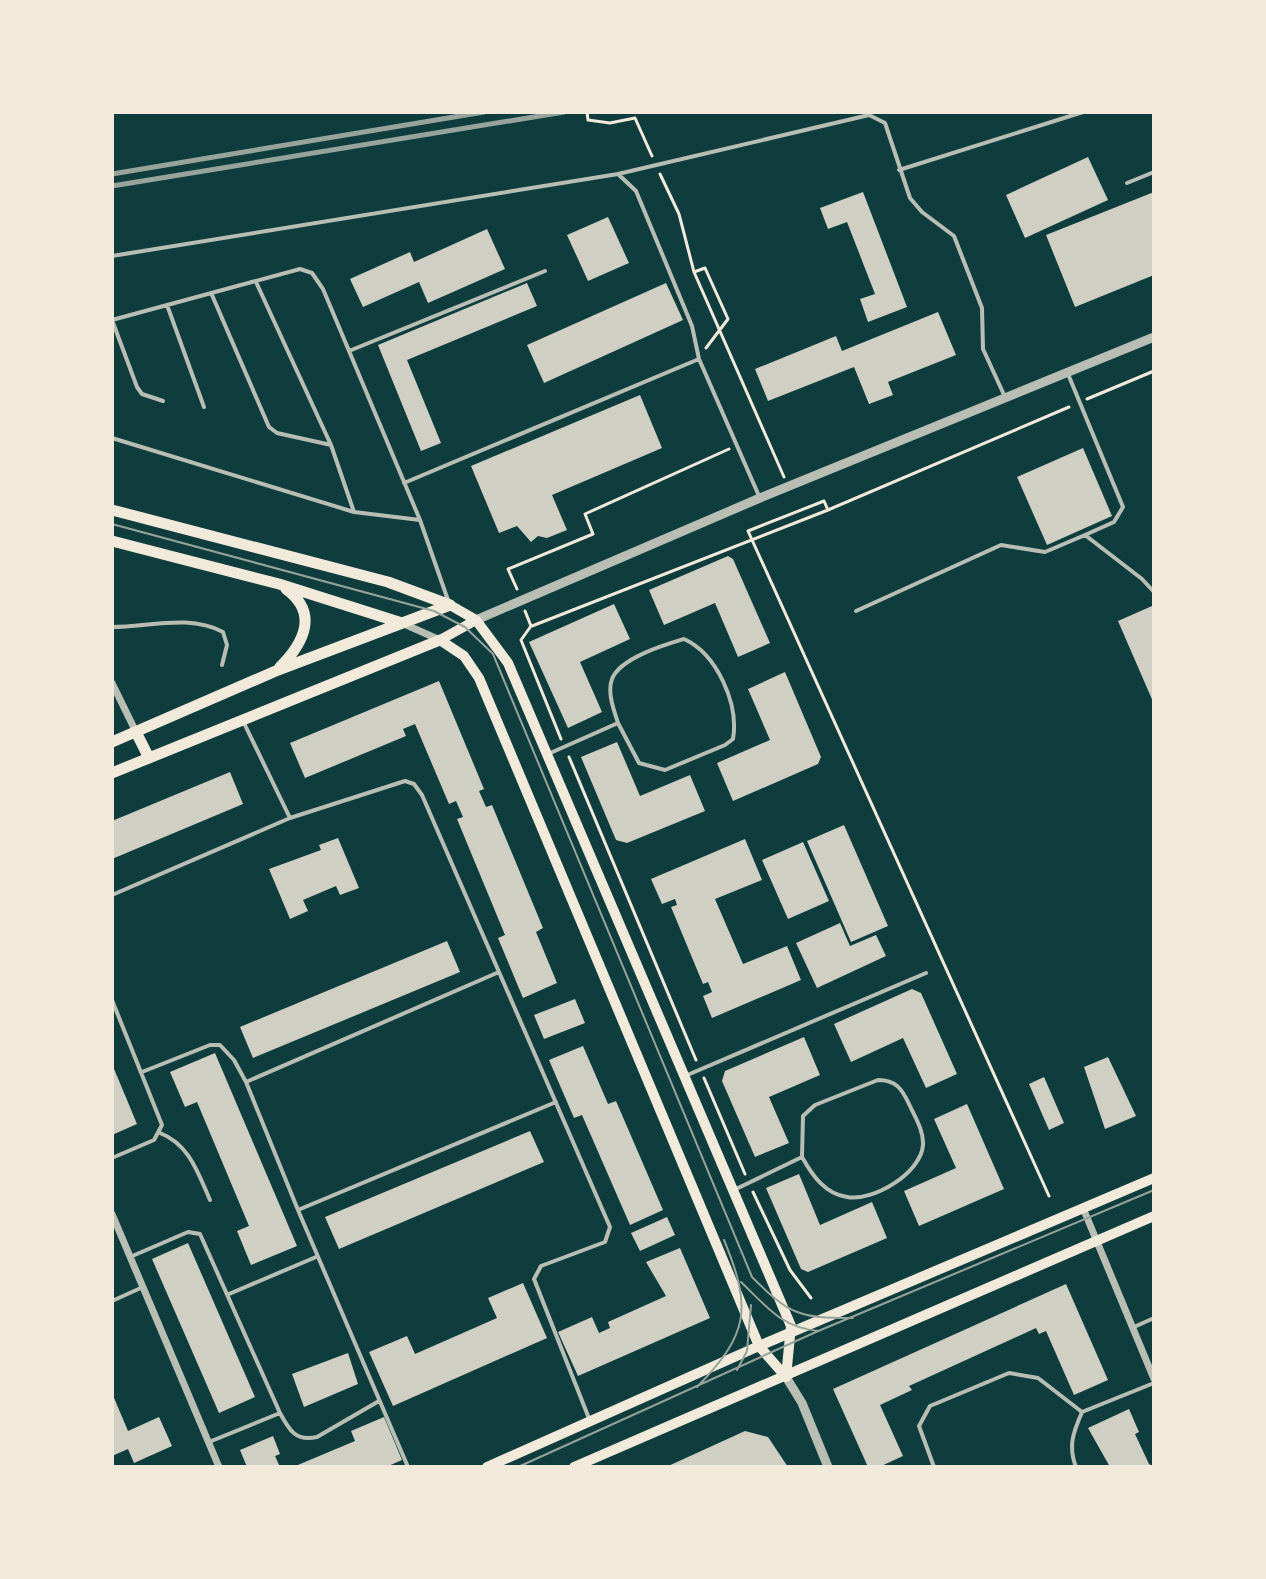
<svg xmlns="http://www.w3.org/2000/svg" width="1266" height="1579" viewBox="0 0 1266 1579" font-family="'Open Sans',sans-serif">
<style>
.building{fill:#cfcfc3}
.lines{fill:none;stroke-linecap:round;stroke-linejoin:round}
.path{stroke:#f1e9da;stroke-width:3}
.service{stroke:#b8beb3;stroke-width:4}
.minor{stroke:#b8beb3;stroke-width:7}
.tertiary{stroke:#b8beb3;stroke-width:9}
.secondary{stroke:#f1e9da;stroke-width:10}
.primary{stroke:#f1e9da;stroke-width:11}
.tram{stroke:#97a49c;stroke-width:2}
.rail{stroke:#97a49c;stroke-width:5}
</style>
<rect width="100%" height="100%" fill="#0f3d3e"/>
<path class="building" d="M 1088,157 L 1108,200 L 1025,238 L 1006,195 Z
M 863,192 L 907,307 L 868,322 L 860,299 L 875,294 L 847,222 L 828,229 L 820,208 Z
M 1154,192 L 1154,275 L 1075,307 L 1046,235 Z
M 608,217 L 629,263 L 588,281 L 567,235 Z
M 487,229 L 505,269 L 428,303 L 419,282 L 363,307 L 350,279 L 410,252 L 414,262 Z
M 527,283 L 537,306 L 407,360 L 441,443 L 421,451 L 378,345 Z
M 666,283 L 683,320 L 544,383 L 527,345 Z
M 938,312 L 956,355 L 888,382 L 893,395 L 869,404 L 854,367 L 768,401 L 755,369 L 836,336 L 842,351 Z
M 640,395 L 662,448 L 552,495 L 567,530 L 547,538 L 538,536 L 531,542 L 517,526 L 499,533 L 471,466 Z
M 1083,448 L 1112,516 L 1047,545 L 1017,477 Z
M 728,556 L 733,559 L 770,643 L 738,657 L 715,603 L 664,625 L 649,590 Z
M 614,604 L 630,639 L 580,662 L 602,712 L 568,728 L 529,642 Z
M 1152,606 L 1154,610 L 1154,704 L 1118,621 Z
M 785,672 L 821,757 L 818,764 L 733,801 L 717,763 L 770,740 L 748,689 Z
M 439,681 L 484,789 L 479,791 L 486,807 L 492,805 L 543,928 L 536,932 L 557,983 L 523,998 L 498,938 L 505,935 L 457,819 L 463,817 L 456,801 L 449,804 L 415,724 L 403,729 L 406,736 L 305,778 L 290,743 Z
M 617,742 L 640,796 L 690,775 L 705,811 L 627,843 L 616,840 L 581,757 Z
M 230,772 L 243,804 L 112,859 L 112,821 Z
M 844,825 L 888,926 L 851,942 L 807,841 Z
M 338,838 L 359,888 L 340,895 L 336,886 L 303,900 L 308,911 L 290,919 L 269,869 L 321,850 L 319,845 Z
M 745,839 L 762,880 L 715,899 L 743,964 L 787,946 L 801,980 L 712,1018 L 703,996 L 712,992 L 708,982 L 703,984 L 671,907 L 677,905 L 675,899 L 662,904 L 651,879 Z
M 803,842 L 829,901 L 788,919 L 762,860 Z
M 840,923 L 850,946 L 876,935 L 886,956 L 817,988 L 796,943 Z
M 447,941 L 460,972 L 253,1058 L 240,1027 Z
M 912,989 L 921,993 L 957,1074 L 926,1088 L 903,1038 L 851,1062 L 834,1024 Z
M 575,999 L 585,1023 L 544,1039 L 534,1015 Z
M 804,1037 L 820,1075 L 769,1097 L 789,1143 L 755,1157 L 722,1081 L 725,1071 Z
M 583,1046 L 608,1104 L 616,1101 L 663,1210 L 630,1225 L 582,1115 L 574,1118 L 549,1060 Z
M 215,1053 L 297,1246 L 251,1265 L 237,1231 L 249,1226 L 197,1102 L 185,1107 L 170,1072 Z
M 1108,1057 L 1136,1116 L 1105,1129 L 1084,1067 Z
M 112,1064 L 137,1124 L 112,1135 Z
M 1044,1077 L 1064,1123 L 1049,1130 L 1029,1084 Z
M 967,1104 L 1004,1189 L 919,1226 L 904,1191 L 956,1168 L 934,1119 Z
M 530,1131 L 544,1162 L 339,1249 L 325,1217 Z
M 799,1174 L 820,1225 L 872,1202 L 887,1238 L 808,1272 L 801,1269 L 766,1188 Z
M 667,1217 L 675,1235 L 640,1251 L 631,1233 Z
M 188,1243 L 255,1397 L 219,1413 L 152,1259 Z
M 680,1248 L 710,1318 L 578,1376 L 558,1332 L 592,1317 L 599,1333 L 610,1328 L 608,1322 L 666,1296 L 646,1262 Z
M 523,1283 L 547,1338 L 393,1406 L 369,1352 L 407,1336 L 415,1354 L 497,1318 L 488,1298 Z
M 1066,1284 L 1108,1380 L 1074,1395 L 1046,1331 L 1039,1334 L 1036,1328 L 909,1386 L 912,1390 L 880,1405 L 903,1456 L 879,1467 L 868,1467 L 833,1389 Z
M 348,1353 L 358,1384 L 304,1407 L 292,1374 Z
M 112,1393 L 128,1431 L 159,1417 L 172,1446 L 134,1463 L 128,1449 L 112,1456 Z
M 1129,1409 L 1139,1432 L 1135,1434 L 1149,1464 L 1154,1467 L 1110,1467 L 1088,1428 Z
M 384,1417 L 402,1460 L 386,1467 L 293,1467 L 355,1441 L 351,1431 Z
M 745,1431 L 768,1437 L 788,1467 L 666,1467 Z
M 273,1436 L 280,1454 L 275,1456 L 280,1467 L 247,1467 L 240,1450 Z"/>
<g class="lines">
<path class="path" d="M 587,112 L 588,120 L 610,123 L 635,118 L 652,156
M 660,174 L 679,214 L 694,272 L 784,477
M 694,272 L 705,268 L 728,319 L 706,348
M 1087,399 L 1154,371
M 828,510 L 824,501 L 748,531 L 1049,1196
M 517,589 L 508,569 L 593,534 L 585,514 L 729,449
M 525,611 L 531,626 L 521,640 L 561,739
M 532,626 L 828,510 L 1069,407
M 569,757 L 696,1060
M 704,1078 L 745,1174
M 753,1192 L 790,1270 L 811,1298"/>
<path class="service" d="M 899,170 L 1083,112
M 618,174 L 636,191 L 692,326 L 699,359 L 759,496
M 1127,183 L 1154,172
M 112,256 L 618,174 L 869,115 L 885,123 L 910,198 L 922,212 L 954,236 L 982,308 L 983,349 L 1005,397
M 256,282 L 331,445 L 354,512
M 212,295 L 269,427 L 277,433 L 331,445
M 167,305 L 204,407
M 112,320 L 300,269 L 312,273 L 323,289 L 420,520 L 449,603
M 112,320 L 137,387 L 142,394 L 163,401
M 349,351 L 545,271
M 1068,374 L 1123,507 L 1114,522 L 1085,535 L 1142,579 L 1154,592
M 112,438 L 354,512 L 420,520
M 404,483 L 699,359
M 856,611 L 1001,545 L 1045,552 L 1085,535
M 112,627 C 149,627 189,614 223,632 L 227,645 L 222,665
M 243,721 L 290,818 L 405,781 L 414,784 L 422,795 L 610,1227 L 605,1242 L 541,1266 L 534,1279 L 590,1421
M 548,754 L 618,723 L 639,763 L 665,770 L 725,745 L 733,739 C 739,704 717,654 684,639 C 664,645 620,658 612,679 C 607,693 614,710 618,723
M 112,895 L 290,818
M 499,972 L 246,1082 L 298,1210 L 556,1102
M 112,1000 L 162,1125 L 154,1140 L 112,1158
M 142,1072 L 210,1045 L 220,1045 L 234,1060 L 246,1082
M 685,1076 L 926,973
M 160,1133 C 189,1144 198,1173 210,1200
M 736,1189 L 802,1157 C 812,1175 825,1194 847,1197 C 873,1202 921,1173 923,1145 C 924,1131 915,1117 909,1104 C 902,1089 896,1080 878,1080 L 815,1105 L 803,1116 L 802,1157
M 298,1210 L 408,1467
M 130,1257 L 188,1232 L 200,1234 L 280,1413 C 289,1430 296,1442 317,1437 L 379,1401
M 229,1294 L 316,1257
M 112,1301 L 143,1287
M 1134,1327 L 1154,1318
M 209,1442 L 280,1413
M 934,1467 L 919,1426 L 930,1406 L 1009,1373 L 1038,1378 L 1082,1412
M 1076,1467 C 1068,1446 1073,1433 1082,1412 L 1154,1383"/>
<path class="minor" d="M 404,624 L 440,640
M 112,683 L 136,732
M 1083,1208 L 1154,1379
M 112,1214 L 219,1467"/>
<path class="tertiary" d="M 476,620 L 760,498 L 1154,337
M 786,1377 L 802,1403 L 828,1467"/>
<path class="secondary" d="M 450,605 L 476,620 L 508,663 L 791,1326 L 786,1377
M 440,640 L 464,656 L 479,678 L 759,1346 L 786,1377
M 440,640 L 476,620
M 487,1467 L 759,1346 L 1154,1178
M 574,1467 L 1154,1216"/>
<path class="primary" d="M 112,510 L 388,582 L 450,605
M 112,541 L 279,584 L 402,623
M 280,667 C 304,643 319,613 286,589
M 136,732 L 149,758
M 112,742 L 278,670 L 450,605
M 112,773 L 440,640"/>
<path class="tram" d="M 112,524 L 434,611 L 465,627 L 493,654 L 752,1277 C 790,1315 799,1318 853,1318
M 741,1282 C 767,1307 782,1328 819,1331
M 737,1370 L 747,1351 L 751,1305
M 697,1387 C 749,1334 752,1308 724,1240
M 518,1467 L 816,1332 L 1154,1190"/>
<path class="rail" d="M 112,174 L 484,112
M 112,186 L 564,112"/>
</g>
<rect width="1266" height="1579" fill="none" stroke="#f1e9da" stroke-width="228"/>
</svg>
